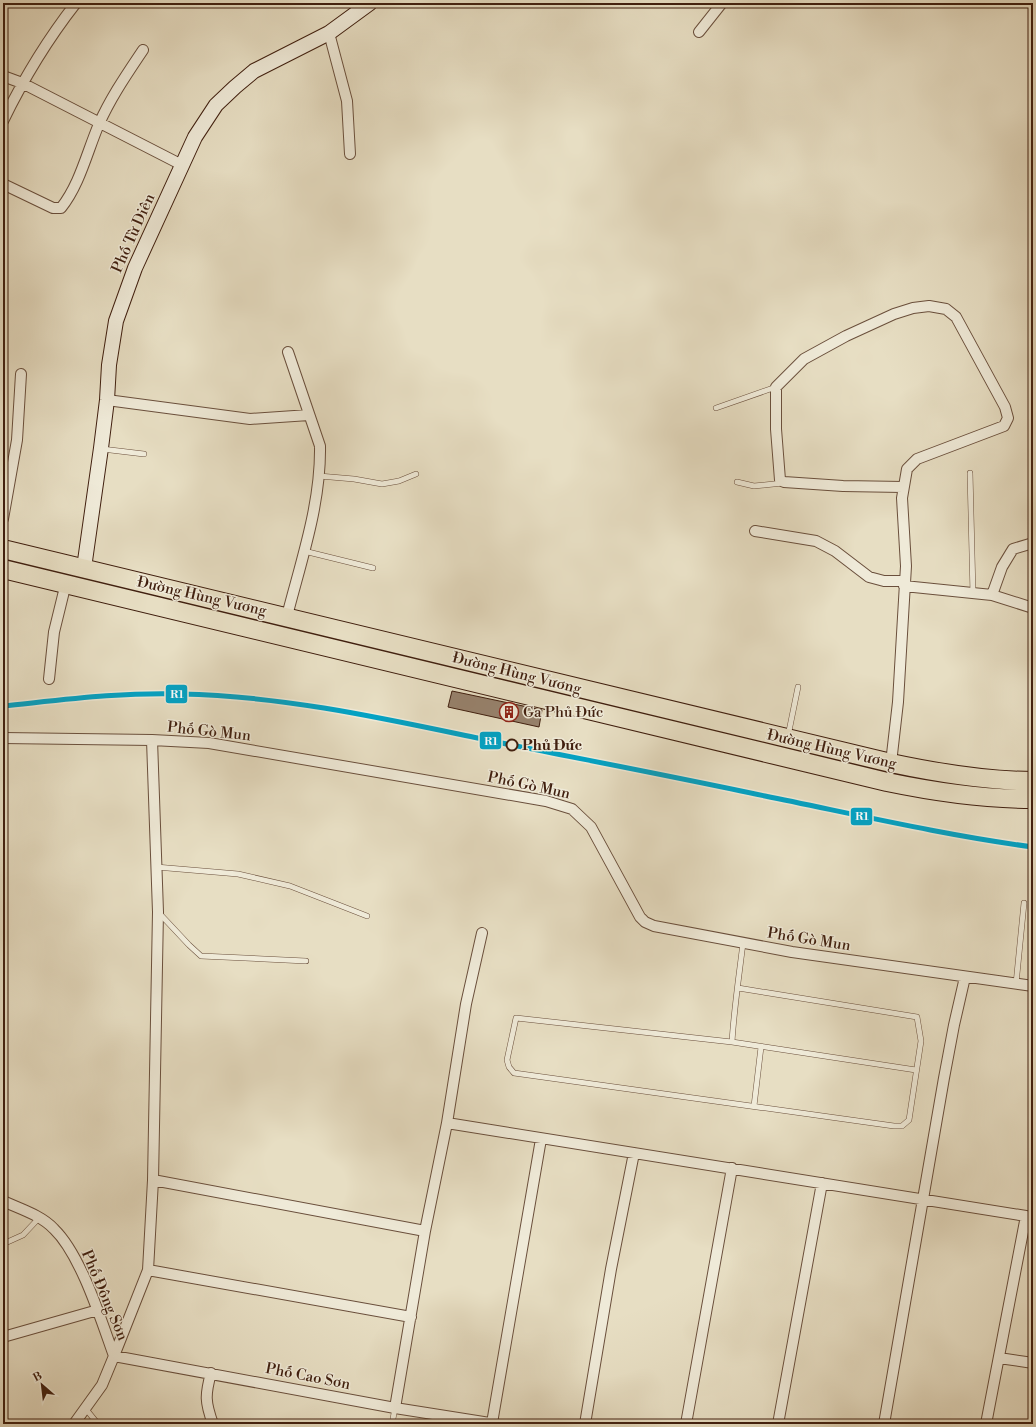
<svg xmlns="http://www.w3.org/2000/svg" width="1036" height="1427" viewBox="0 0 1036 1427" font-family="'Libre Bodoni',serif">
<style>
.building{fill:#97826d;stroke:#401f0f}
.lines{fill:none;stroke-linecap:round;stroke-linejoin:round}
.lane-casing{stroke:#6a4f3c;stroke-width:6}
.street-casing{stroke:#6a4f3c;stroke-width:12}
.secondary-casing{stroke:#401f0f;stroke-width:16}
.highway-casing{stroke:#401f0f;stroke-width:20}
.lane{stroke:#efead8;stroke-width:5}
.street{stroke:#efead8;stroke-width:10}
.secondary{stroke:#efead8;stroke-width:14}
.highway{stroke:#e7dec3;stroke-width:18}
.rail-1-casing{stroke:#efead8;stroke-width:8}
.rail-1{stroke:#03a2c4;stroke-width:5}
.stop-dot{fill:#efead8;stroke:#401f0f;stroke-width:2}
.labels{text-anchor:middle;stroke-width:3;stroke-linejoin:round;paint-order:stroke}
.street-label{font-size:15px;fill:#401f0f;stroke:#efead8}
.poi-label{font-size:15px;fill:#401f0f;stroke:#efead8;text-anchor:start}
.stop-label{font-size:15px;font-weight:bold;fill:#401f0f;stroke:#efead8;text-anchor:start}
.line-badge{stroke:#efead8;stroke-width:1.5}
.badge-label{font-size:11px;text-anchor:middle;font-weight:bold;fill:#fff}
</style>
<rect width="100%" height="100%" fill="#e7dec3"/>
<filter id="stains"><feTurbulence type="fractalNoise" baseFrequency=".005" numOctaves="4"/><feColorMatrix values="0 0 0 0 .2 0 0 0 0 .09 0 0 0 0 .02 0 0 0 .5 -.17"/></filter>
<radialGradient id="worn" r=".72"><stop offset=".6" stop-color="#630" stop-opacity="0"/><stop offset="1" stop-color="#630" stop-opacity=".3"/></radialGradient>
<path class="building" d="M 452,691 L 542,710 L 539,727 L 448,707 Z"/>
<g class="lines">
<g class="lane-casing">
<path id="lane" d="M 716,408 L 776,387
M 102,449 L 144,454
M 970,473 L 973,594
M 319,476 L 354,479 L 382,484 L 399,481 L 416,474
M 737,482 L 754,486 L 783,483
M 304,551 L 373,568
M 788,736 L 798,687
M 156,867 L 238,874 L 290,886 L 367,916
M 159,913 L 189,945 L 201,956 L 306,961
M 1016,984 L 1024,903
M 738,988 L 917,1017 L 921,1041 L 909,1120 L 902,1126 L 894,1126 L 514,1073 L 509,1067 L 507,1060 L 516,1018 L 732,1042 C 734,1009 739,976 743,943
M 732,1042 L 916,1070
M 754,1106 L 761,1047
M 3,1244 L 23,1235 L 39,1218
M 85,1408 L 98,1424
M 392,1424 L 395,1408"/>
</g>
<g class="street-casing">
<path id="street" d="M 699,32 L 722,3
M 329,33 L 347,101 L 350,154
M 3,76 L 22,83 L 182,165
M 3,121 C 23,80 47,40 76,3
M 3,184 L 53,208 L 61,208 C 80,184 87,152 99,124 C 111,97 127,74 143,50
M 107,400 L 250,419 L 309,415
M 3,519 L 17,440 L 21,374
M 755,531 L 816,541 L 835,551 L 869,577 L 884,581 L 905,581
M 904,586 L 992,595 L 1033,608
M 992,595 L 1002,567 L 1013,549 L 1033,543
M 287,616 C 301,561 321,504 320,446 L 288,352
M 49,679 L 54,632 L 66,583
M 3,738 L 152,740 L 209,743 L 546,801 L 572,809 L 591,827 L 640,917 L 645,922 L 654,926 L 792,952 L 1033,986
M 152,740 L 158,912 L 153,1180 L 148,1270 L 114,1356 L 395,1408 L 496,1424
M 891,763 L 898,702 L 906,566 L 902,498 L 907,469 L 917,459 L 1004,426 L 1008,418 L 1005,407 L 956,317 L 946,309 L 929,306 L 913,308 L 894,314 L 846,336 L 804,359 L 776,387 L 776,429 L 780,480 L 784,482 L 843,486 L 903,487
M 447,1123 L 1026,1216 L 1033,1219
M 153,1180 L 425,1231
M 3,1201 C 20,1209 41,1215 54,1229 C 81,1255 101,1320 114,1356 L 102,1385 L 74,1424
M 148,1270 L 411,1317
M 3,1337 L 98,1310
M 999,1358 L 1033,1363
M 211,1373 C 205,1395 205,1402 213,1424
M 395,1408 L 425,1231 L 447,1123 L 466,1004 L 482,933
M 492,1423 L 541,1139
M 585,1424 L 611,1269 L 634,1153
M 686,1424 L 732,1168
M 778,1424 L 822,1183
M 884,1424 L 944,1078 L 954,1025 L 965,977
M 986,1424 L 1026,1216"/>
</g>
<g class="secondary-casing">
<path id="secondary" d="M 84,568 L 101,448 L 107,400 L 109,365 L 116,321 L 135,268 L 195,137 L 216,105 L 235,87 L 254,71 L 329,33 L 370,3"/>
</g>
<g class="highway-casing">
<path id="highway" d="M 3,549 L 891,763 C 938,773 985,781 1033,781
M 3,569 L 887,782 C 935,792 983,799 1033,799"/>
</g>
<use href="#lane" class="lane"/>
<use href="#street" class="street"/>
<use href="#secondary" class="secondary"/>
<use href="#highway" class="highway"/>
<g class="rail-1-casing">
<path id="rail-1" d="M 3,706 C 62,700 121,692 181,694 C 283,696 382,718 482,739 C 576,758 671,776 765,796 C 854,814 943,835 1033,847"/>
</g>
<use href="#rail-1" class="rail-1"/>
</g>
<defs>
<g id="building-ring" transform="scale(1)"><circle r="9.5" fill="#efead8" stroke="#8f2418" stroke-width="1.5"/><path d="M-4-6H4V6H1V3H-1V6H-4ZM-2.5-4.3h1.7v1.8h-1.7ZM.8-4.3h1.7v1.8H.8ZM-2.5-1h1.7V.8h-1.7ZM.8-1h1.7V.8H.8Z" fill="#8f2418"/></g>
</defs>
<g fill-rule="evenodd">
<use href="#building-ring" x="509" y="712"/>
</g>
<circle class="stop-dot" cx="512" cy="745" r="5.5"/>
<g class="labels">
<g class="street-label">
<text transform="translate(133 233) rotate(-66)" y="5">Phố Từ Diên</text>
<text transform="translate(202 596) rotate(13)" y="5">Đường Hùng Vương</text>
<text transform="translate(517 673) rotate(14)" y="5">Đường Hùng Vương</text>
<text transform="translate(209 731) rotate(6)" y="5">Phố Gò Mun</text>
<text transform="translate(832 749) rotate(13)" y="5">Đường Hùng Vương</text>
<text transform="translate(529 785) rotate(12)" y="5">Phố Gò Mun</text>
<text transform="translate(809 939) rotate(9)" y="5">Phố Gò Mun</text>
<text transform="translate(105 1295) rotate(67)" y="5">Phố Đông Sơn</text>
<text transform="translate(308 1376) rotate(11)" y="5">Phố Cao Sơn</text>
</g>
<g class="poi-label">
<text x="523" y="717">Ga Phủ Đức</text>
</g>
<g class="stop-label">
<text x="522" y="750">Phủ Đức</text>
</g>
</g>
<g class="line-badge">
<rect x="165" y="684" width="23" height="20" rx="4" fill="#03a2c4"/>
<rect x="479" y="731" width="23" height="19" rx="4" fill="#03a2c4"/>
<rect x="850" y="807" width="23" height="19" rx="4" fill="#03a2c4"/>
</g>
<g class="badge-label">
<text x="177" y="698">R1</text>
<text x="491" y="745">R1</text>
<text x="862" y="820">R1</text>
</g>
<rect width="1036" height="1427" fill="none" stroke="#e7dec3" stroke-width="16"/>
<rect x="4" y="4" width="1028" height="1419" fill="none" stroke="#401f0f" stroke-width="2"/>
<rect x="8" y="8" width="1020" height="1411" fill="none" stroke="#401f0f"/>
<g transform="translate(42 1385) rotate(332)" stroke="#efead8" stroke-width="3" paint-order="stroke">
<path d="M0-3L7 15L0 10L-7 15Z" fill="#401f0f"/>
<text y="-6" font-size="11" font-weight="bold" text-anchor="middle" fill="#401f0f">B</text>
</g>
<rect width="100%" height="100%" filter="url(#stains)"/>
<rect width="100%" height="100%" fill="url(#worn)"/>
</svg>
